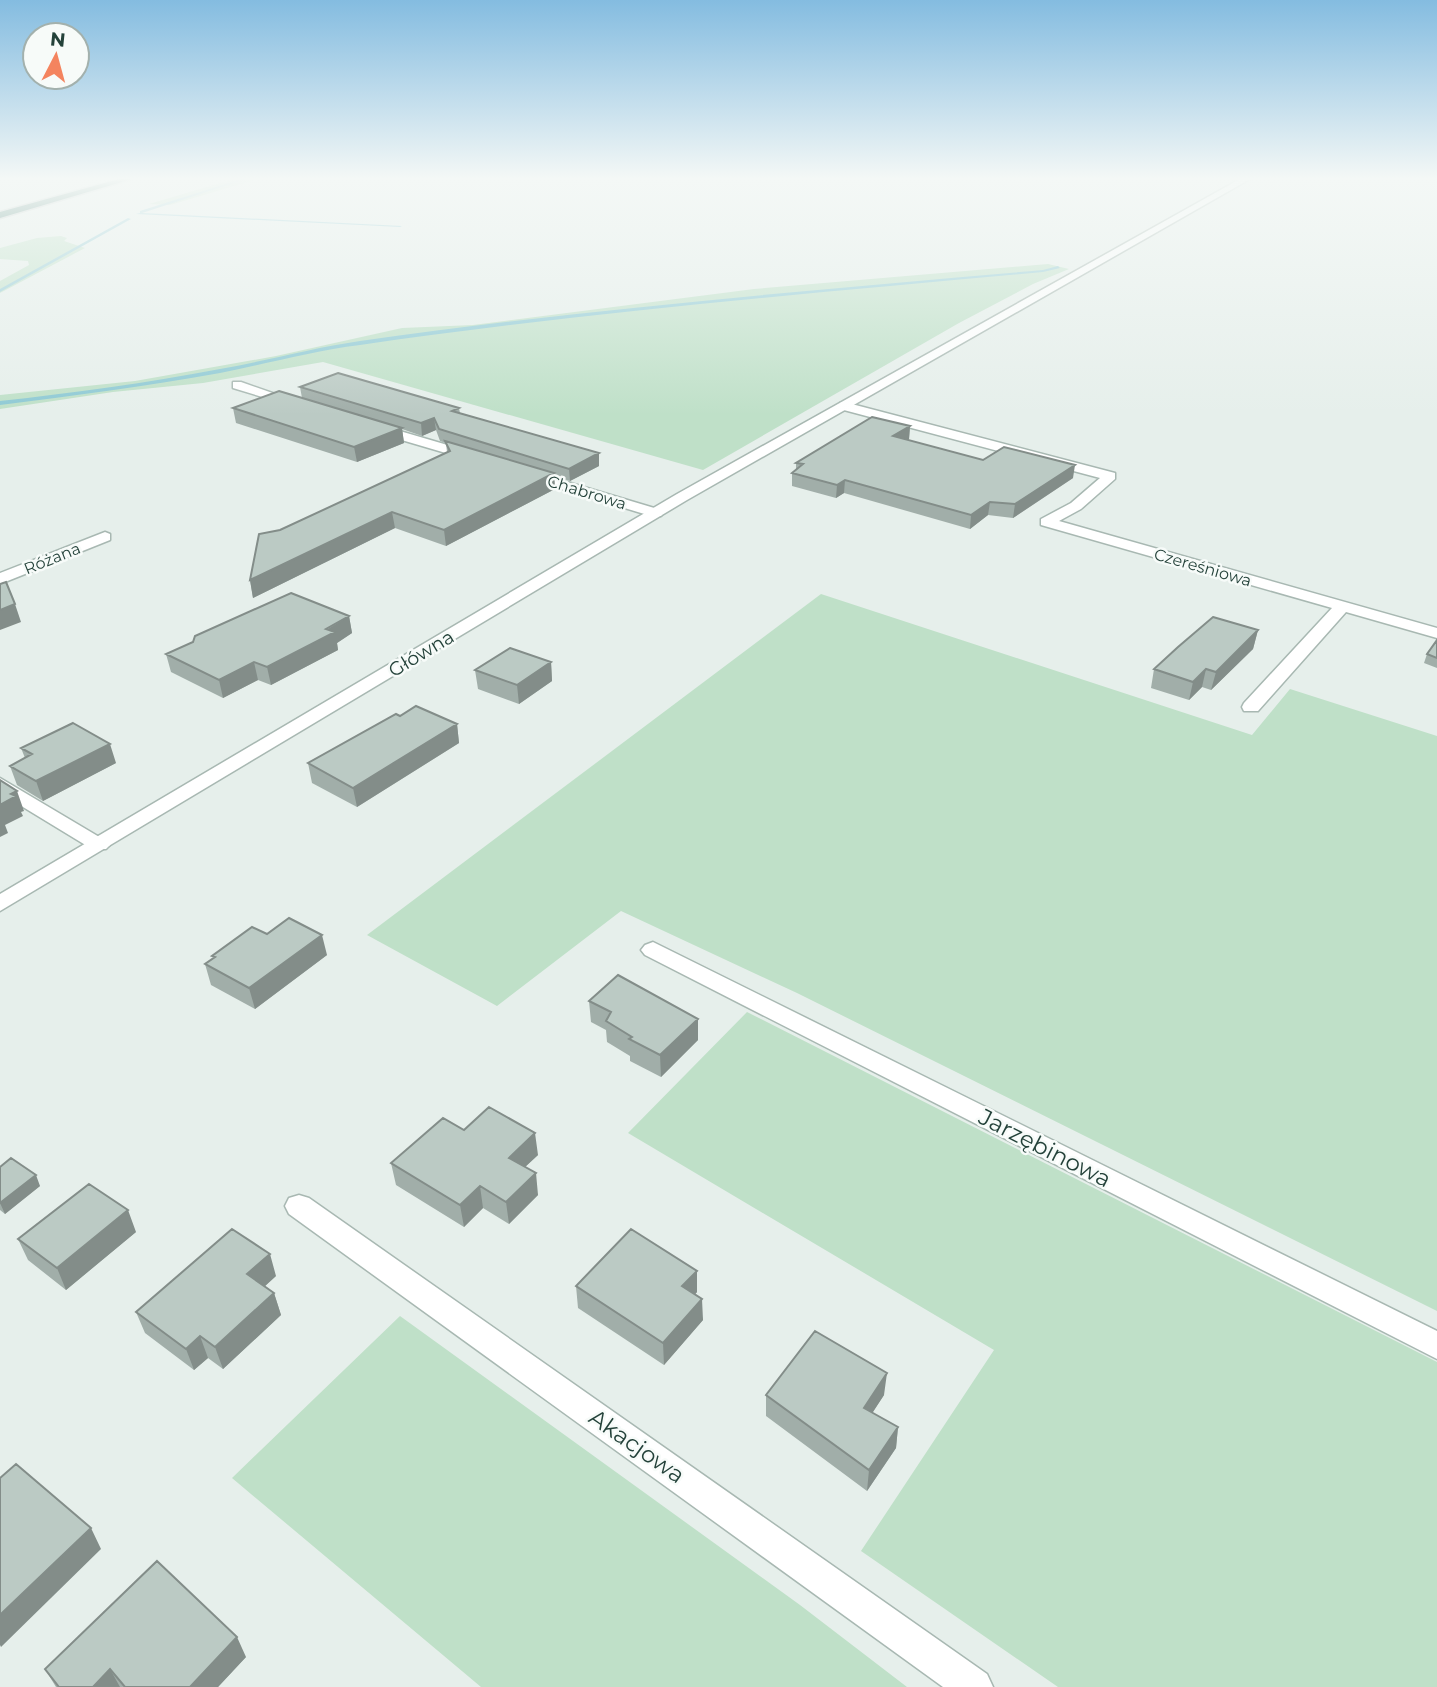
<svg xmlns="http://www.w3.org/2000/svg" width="1437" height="1687" viewBox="0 0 1437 1687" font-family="Montserrat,sans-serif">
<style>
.green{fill:#bfe0c8}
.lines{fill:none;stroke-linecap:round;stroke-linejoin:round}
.stream{fill:#8ec9d4;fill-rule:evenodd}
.minor-casing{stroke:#a8b8b2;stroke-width:3}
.tertiary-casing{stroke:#a8b8b2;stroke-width:3}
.motorway-casing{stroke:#c2cac8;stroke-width:3}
.minor{fill:#fff;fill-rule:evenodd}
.tertiary{fill:#fff;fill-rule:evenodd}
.motorway{fill:#2f6f62;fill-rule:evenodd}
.wall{fill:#a1aea9}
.shaded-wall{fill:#838d89}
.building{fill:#bbcac4;stroke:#838d89;stroke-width:2}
.labels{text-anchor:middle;stroke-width:5;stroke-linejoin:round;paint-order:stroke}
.far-street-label{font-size:16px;fill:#24423a;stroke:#f7fbf9}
.street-label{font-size:19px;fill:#24423a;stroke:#f7fbf9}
.near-street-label{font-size:23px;fill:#24423a;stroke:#f7fbf9}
</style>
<rect width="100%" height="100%" fill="#e6efeb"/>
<path class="green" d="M 234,179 L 258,179 L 170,205 L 149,204 Z
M 61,236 L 67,238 L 64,241 L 85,248 L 0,293 L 0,281 L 29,265 L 28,261 L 0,259 L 0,248 L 37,238 Z
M 1048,264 L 1069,269 L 1033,284 L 959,323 L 703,470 L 323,362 L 203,383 L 113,392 L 0,409 L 0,395 L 135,381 L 276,356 L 402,328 L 473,325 L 754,289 Z
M 821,594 L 1252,735 L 1290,689 L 1437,736 L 1437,1311 L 797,993 L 621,911 L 497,1006 L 367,935 Z
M 747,1012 L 1437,1362 L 1437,1687 L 1058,1687 L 861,1551 L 994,1350 L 628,1133 Z
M 400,1316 L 800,1605 L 907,1687 L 481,1687 L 232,1478 Z"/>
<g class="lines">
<path class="stream" d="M 241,179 L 246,179 L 142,213 L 402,226 L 400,227 L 136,214 L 140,213 L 140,211 Z
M 128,218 L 131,219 L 0,292 L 0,289 Z
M 1058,266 L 1060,268 L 1043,272 C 815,293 587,312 360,345 C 312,351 266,364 220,373 C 147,386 73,396 0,405 L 0,401 C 73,393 147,383 220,369 C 266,361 312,348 360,341 C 586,309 815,290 1043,270 Z"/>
<g class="minor-casing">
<path id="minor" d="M 233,382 L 241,382 L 301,403 L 295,407 L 233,388 Z
M 844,402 L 1115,473 L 1115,479 L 1081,509 L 1059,521 L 1437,628 L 1437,638 L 1346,612 L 1258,711 L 1244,711 L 1242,707 L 1244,703 L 1332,608 L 1041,525 L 1041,519 L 1071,503 L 1100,478 L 840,409 L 840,403 Z
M 376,424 L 478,454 L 480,457 L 473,461 L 371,431 L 369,428 Z
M 527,470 L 661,510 L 663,513 L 661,516 L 651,516 L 522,477 L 520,474 Z
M 105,532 L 110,534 L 110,540 L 0,584 L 0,573 Z
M 0,778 L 106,841 L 110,845 L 106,849 L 92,849 L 0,793 Z
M 653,942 L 1437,1331 L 1437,1359 L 645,955 L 641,950 L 645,945 Z
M 299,1195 L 309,1198 L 987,1674 L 993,1687 L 943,1687 L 289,1214 L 285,1206 L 289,1198 Z"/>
</g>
<g class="tertiary-casing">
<path id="tertiary" d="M 1240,179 L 1250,179 L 687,500 L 0,911 L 0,894 L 677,494 Z"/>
</g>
<g class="motorway-casing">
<path id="motorway" d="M 119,179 L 132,179 L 0,218 L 0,212 Z"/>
</g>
<use href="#minor" class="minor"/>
<use href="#tertiary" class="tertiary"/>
<use href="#motorway" class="motorway"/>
</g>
<path class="wall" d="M 300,387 L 459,408 L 460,413 L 599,453 L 599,466 L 570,481 L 554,476 L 555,489 L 446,546 L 395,528 L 253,598 L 250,580 L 280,530 L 447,452 L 446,443 L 440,441 L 436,430 L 422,436 L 402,429 L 404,443 L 357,462 L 236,423 L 233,408 L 302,398 Z
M 910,426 L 909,439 L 907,440 L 983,460 L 1073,478 L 1013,518 L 988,515 L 970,529 L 844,493 L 836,498 L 792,486 L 792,473 L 796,470 L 796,463 Z
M 349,616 L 352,633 L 337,643 L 338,650 L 271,685 L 258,680 L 223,698 L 171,672 L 166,654 Z
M 1258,630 L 1253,649 L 1211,690 L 1202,687 L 1189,700 L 1151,688 L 1154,669 Z
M 1437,640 L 1437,668 L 1424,663 L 1427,654 Z
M 551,662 L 552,681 L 519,704 L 478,689 L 475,670 Z
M 400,716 L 457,724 L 459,743 L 357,807 L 312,783 L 308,763 Z
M 21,748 L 116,763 L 43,801 L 17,785 L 10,766 L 25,758 Z
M 267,934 L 327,955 L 255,1009 L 211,985 L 205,964 L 213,959 L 212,956 Z
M 589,1001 L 698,1040 L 661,1077 L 630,1061 L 630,1056 L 607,1042 L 606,1030 L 591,1022 Z
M 464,1130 L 538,1155 L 525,1167 L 538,1195 L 509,1224 L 483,1208 L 464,1227 L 396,1185 L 391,1163 Z
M 0,1167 L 40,1186 L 5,1214 L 0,1210 Z
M 136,1232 L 66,1290 L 28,1260 L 18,1239 Z
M 276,1276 L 265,1286 L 274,1293 L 281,1315 L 223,1369 L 208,1358 L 194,1370 L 145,1333 L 136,1312 Z
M 576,1286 L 697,1292 L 695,1294 L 703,1320 L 664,1365 L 578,1308 Z
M 766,1395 L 884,1395 L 872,1413 L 898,1427 L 896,1448 L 867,1491 L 766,1416 Z
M 246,1657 L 218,1687 L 56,1687 L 45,1669 Z"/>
<path class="shaded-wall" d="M 434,418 L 436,430 L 422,436 L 421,423 Z
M 910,426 L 909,439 L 893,449 L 893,436 Z
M 402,428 L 404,443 L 357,462 L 354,447 Z
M 599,453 L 599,466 L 570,481 L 569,469 Z
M 1075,465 L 1073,478 L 1013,518 L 1015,504 Z
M 554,473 L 555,489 L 446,546 L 444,530 Z
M 845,480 L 844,493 L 836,498 L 837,485 Z
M 990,502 L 988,515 L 970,529 L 971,515 Z
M 392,512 L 395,528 L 253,598 L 250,580 Z
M 15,604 L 21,622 L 0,630 L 0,610 Z
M 349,616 L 352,633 L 337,643 L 338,650 L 271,685 L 267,667 Z
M 1258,630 L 1253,649 L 1211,690 L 1216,672 Z
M 254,662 L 258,680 L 223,698 L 219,680 Z
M 551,662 L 552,681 L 519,704 L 517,685 Z
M 1206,669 L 1202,687 L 1189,700 L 1193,682 Z
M 457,724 L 459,743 L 357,807 L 353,788 Z
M 110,744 L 116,763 L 43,801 L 36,781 Z
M 17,791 L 24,811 L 21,812 L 23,816 L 5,825 L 8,833 L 0,837 L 0,805 L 11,794 Z
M 322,935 L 327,955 L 255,1009 L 249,988 Z
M 698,1019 L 698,1040 L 661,1077 L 660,1055 Z
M 535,1133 L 538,1155 L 512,1179 L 509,1158 Z
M 536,1173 L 538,1195 L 509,1224 L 506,1202 Z
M 36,1175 L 40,1186 L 5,1214 L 0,1203 Z
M 480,1186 L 483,1208 L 464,1227 L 460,1205 Z
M 128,1210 L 136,1232 L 66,1290 L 57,1268 Z
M 270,1254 L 276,1276 L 254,1296 L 247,1274 Z
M 697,1271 L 697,1292 L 683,1308 L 682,1286 Z
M 274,1293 L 281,1315 L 223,1369 L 215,1347 Z
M 702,1299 L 703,1320 L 664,1365 L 663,1343 Z
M 200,1336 L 208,1358 L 194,1370 L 186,1349 Z
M 887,1373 L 884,1395 L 862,1429 L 864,1408 Z
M 898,1427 L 896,1448 L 867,1491 L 869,1470 Z
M 91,1528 L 101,1549 L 1,1647 L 0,1645 L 0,1615 Z
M 237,1637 L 246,1657 L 218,1687 L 190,1687 Z
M 110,1669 L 120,1687 L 93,1687 Z"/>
<path class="building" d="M 338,373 L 459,408 L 452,411 L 599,453 L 569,469 L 439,429 L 434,418 L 421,423 L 300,387 Z
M 279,391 L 402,428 L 354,447 L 233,408 Z
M 872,417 L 910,426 L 893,436 L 983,460 L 1004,447 L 1075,465 L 1015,504 L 990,502 L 971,515 L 845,480 L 837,485 L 792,473 L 803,464 L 796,463 Z
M 445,441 L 554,473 L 444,530 L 392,512 L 250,580 L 259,534 L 280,530 L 450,451 Z
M 6,582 L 15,604 L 0,610 L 0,584 Z
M 291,593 L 349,616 L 326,629 L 335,632 L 267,667 L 254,662 L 219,680 L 166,654 L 193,642 L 195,636 Z
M 1213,617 L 1258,630 L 1216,672 L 1206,669 L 1193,682 L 1154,669 L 1178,647 Z
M 1437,640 L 1437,658 L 1427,654 Z
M 510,648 L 551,662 L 517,685 L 475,670 Z
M 416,706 L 457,724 L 353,788 L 308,763 L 396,714 L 400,716 Z
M 73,723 L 110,744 L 36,781 L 10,766 L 32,754 L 21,748 Z
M 0,780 L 17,791 L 11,794 L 16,796 L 0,805 Z
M 289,918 L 322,935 L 249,988 L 205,964 L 215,957 L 212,956 L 252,927 L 267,934 Z
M 618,975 L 698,1019 L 660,1055 L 629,1039 L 632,1037 L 606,1021 L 611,1012 L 589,1001 Z
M 489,1107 L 535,1133 L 509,1158 L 536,1173 L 506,1202 L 480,1186 L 460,1205 L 391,1163 L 443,1118 L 464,1130 Z
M 11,1158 L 36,1175 L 0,1203 L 0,1167 Z
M 89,1184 L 128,1210 L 57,1268 L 18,1239 Z
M 232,1229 L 270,1254 L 247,1274 L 274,1293 L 215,1347 L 200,1336 L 186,1349 L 136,1312 Z
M 631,1229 L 697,1271 L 682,1286 L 702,1299 L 663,1343 L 576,1286 Z
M 815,1331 L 887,1373 L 864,1408 L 898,1427 L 869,1470 L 766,1395 Z
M 16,1464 L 91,1528 L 0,1615 L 0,1478 Z
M 157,1561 L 237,1637 L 190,1687 L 125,1687 L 110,1669 L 93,1687 L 59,1687 L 45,1669 Z"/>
<linearGradient id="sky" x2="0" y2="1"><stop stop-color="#84bce0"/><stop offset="0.43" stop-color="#f4f8f6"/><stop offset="1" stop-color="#f4f8f6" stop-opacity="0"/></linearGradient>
<rect width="1437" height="415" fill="url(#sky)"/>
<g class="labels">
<g class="far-street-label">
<text transform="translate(587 492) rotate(17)" y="6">Chabrowa</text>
<text transform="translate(52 558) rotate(-22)" y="6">Różana</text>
<text transform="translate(1203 567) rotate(16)" y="6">Czereśniowa</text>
</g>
<g class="street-label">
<text transform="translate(421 653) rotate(-31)" y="7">Główna</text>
</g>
<g class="near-street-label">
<text transform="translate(1045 1148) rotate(27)" y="8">Jarzębinowa</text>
<text transform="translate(637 1446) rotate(35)" y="8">Akacjowa</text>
</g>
</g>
<g transform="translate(56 56) rotate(6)"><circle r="33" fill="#f7fbf9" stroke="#a3b1ad" stroke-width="2"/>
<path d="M0-5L12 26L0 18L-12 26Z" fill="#f4845f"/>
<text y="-10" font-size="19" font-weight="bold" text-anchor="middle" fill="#24423a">N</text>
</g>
</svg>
